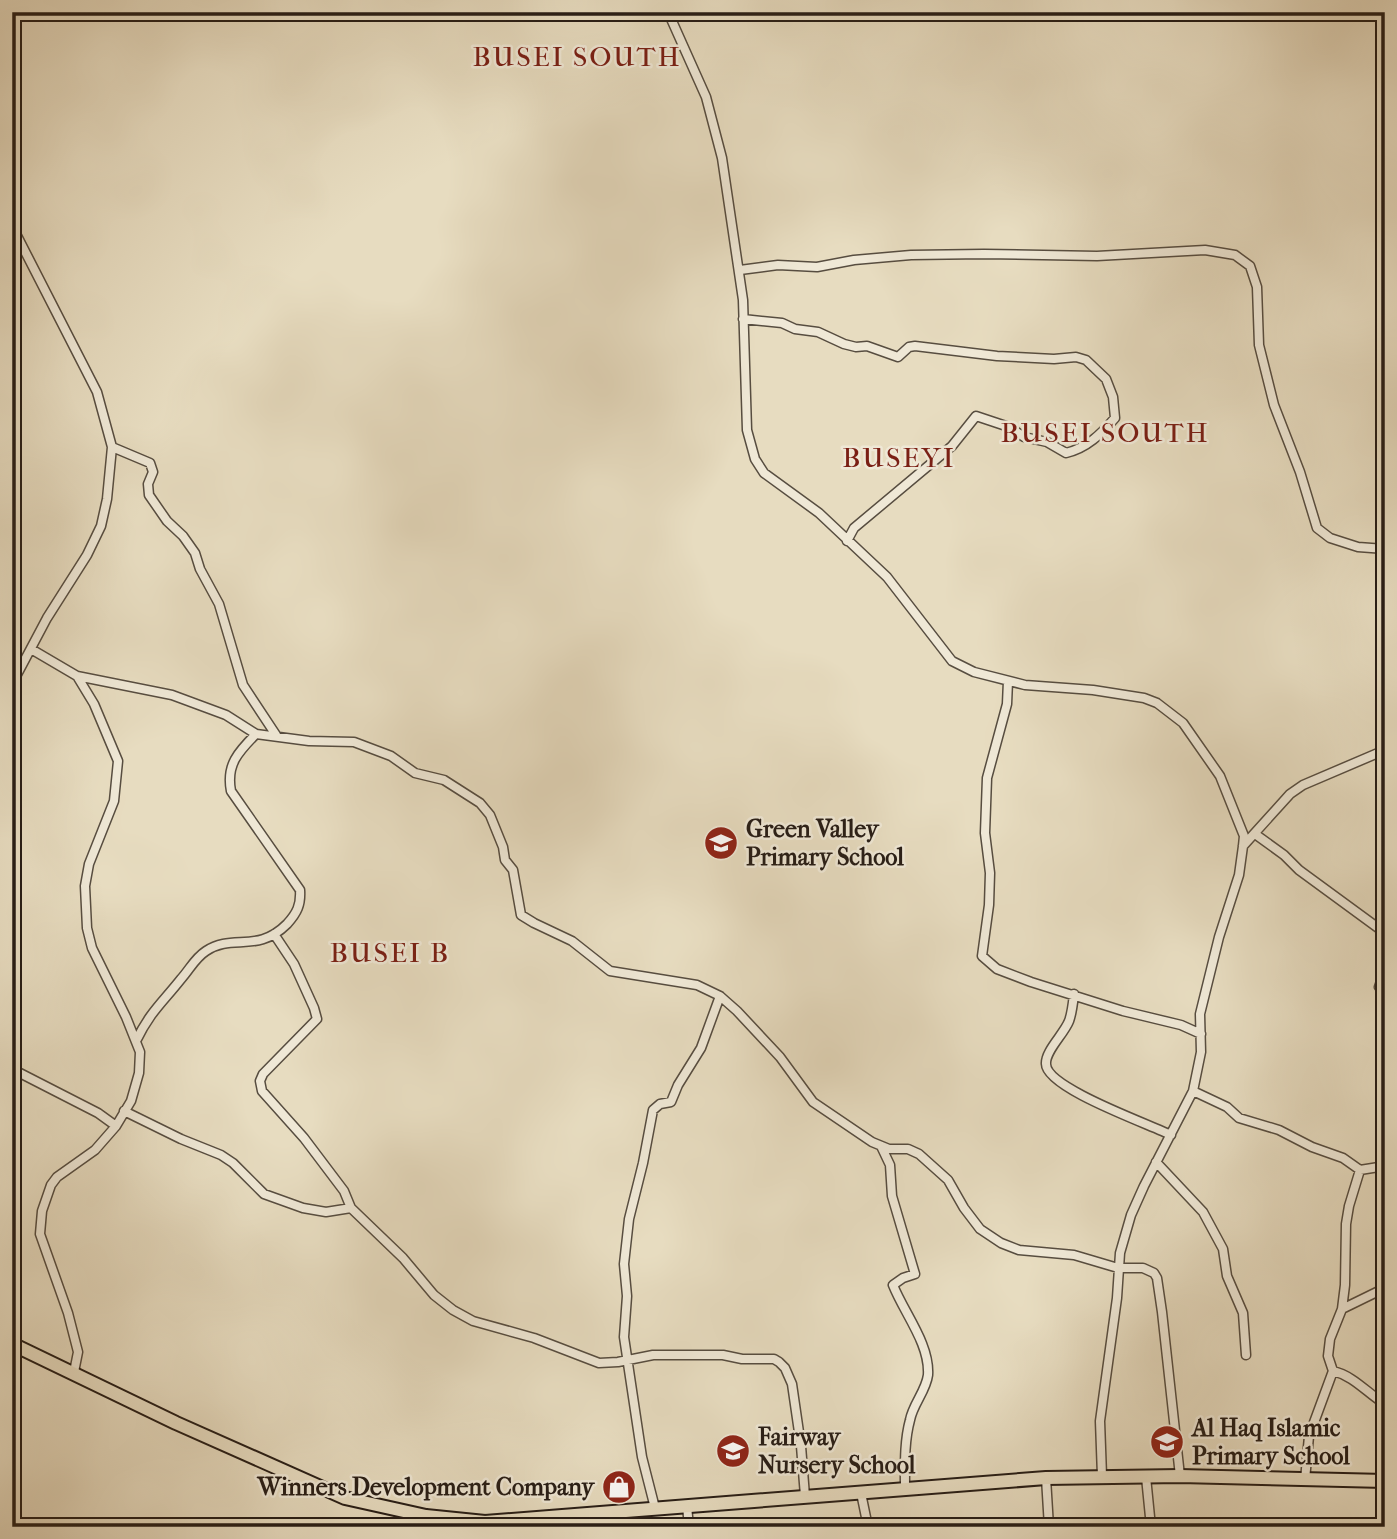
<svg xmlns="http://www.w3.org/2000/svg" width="1397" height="1539" viewBox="0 0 1397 1539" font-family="'IM FELL French Canon',serif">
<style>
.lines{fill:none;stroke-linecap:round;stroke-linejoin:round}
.minor-casing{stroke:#574d40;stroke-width:11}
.primary-casing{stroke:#271d16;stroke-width:16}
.minor{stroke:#efe8d6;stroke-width:8}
.primary{stroke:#e7dcc0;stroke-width:12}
.labels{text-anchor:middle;stroke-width:5;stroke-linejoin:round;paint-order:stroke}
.poi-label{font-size:24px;font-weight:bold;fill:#271d16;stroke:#efe8d6;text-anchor:start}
.quarter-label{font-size:28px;letter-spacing:2px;fill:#7a1f14;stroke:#efe8d6}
</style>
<rect width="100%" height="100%" fill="#e7dcc0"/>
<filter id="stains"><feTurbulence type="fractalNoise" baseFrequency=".00286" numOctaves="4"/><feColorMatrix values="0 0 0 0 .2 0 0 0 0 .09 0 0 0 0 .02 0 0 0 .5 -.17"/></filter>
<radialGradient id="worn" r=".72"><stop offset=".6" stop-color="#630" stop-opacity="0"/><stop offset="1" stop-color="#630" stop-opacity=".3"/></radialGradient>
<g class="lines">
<g class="minor-casing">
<path id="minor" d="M 668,12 L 706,97 L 722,158 L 743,300 L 747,430 L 755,459 L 764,473 L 819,513 L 887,577 L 952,661 L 974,672 L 1025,685 L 1093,690 L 1144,698 L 1157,703 L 1183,723 L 1220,776 L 1244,836 L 1243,846 L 1239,875 L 1219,937 L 1200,1014 L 1201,1052 L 1193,1091 L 1144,1186 L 1131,1215 L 1120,1253 L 1117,1298 L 1100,1421 L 1102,1476
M 12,14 L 13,12
M 12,226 L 97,392 L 112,447 L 107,499 L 101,526 L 87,555 L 47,618 L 12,684
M 740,270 L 778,265 L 817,267 L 854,260 L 911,255 L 984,254 L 1097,256 L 1205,250 L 1235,255 L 1250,266 L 1257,287 L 1259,345 L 1274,405 L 1300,472 L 1317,528 L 1330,538 L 1358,547 L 1385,549
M 743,319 L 782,323 L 795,329 L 818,332 L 844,344 L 856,347 L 867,346 L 898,357 L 909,347 L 915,346 L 997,356 L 1054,359 L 1076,357 L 1086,360 L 1106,379 L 1113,397 L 1115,418 C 1101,434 1087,448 1066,453 L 1047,442 L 1024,437 L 1009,427 L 976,416 L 952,446 L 854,528 L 847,541
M 112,447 L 150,463 L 153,472 L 148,484 L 149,495 L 167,521 L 183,536 L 195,553 L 200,569 L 219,604 L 243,685 L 276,735
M 31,649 L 77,676 L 94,704 L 118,761 L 114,801 L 89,864 L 85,886 L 87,928 L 92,948 L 126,1017 L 140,1052 L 139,1073 L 131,1101 L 116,1126 L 95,1150 L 57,1177 L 51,1185 L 42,1211 L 40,1234 L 68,1313 L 78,1352 L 74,1372
M 77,676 L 172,695 L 226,715 L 256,734 L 309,741 L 354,742 L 391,756 L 415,773 L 444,780 L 480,803 L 490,815 L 503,847 L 505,860 L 513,870 L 521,915 L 534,923 L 572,941 L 610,971 L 697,985 L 720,996 L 737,1011 L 780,1057 L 813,1102 L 872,1142 L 889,1149 L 908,1149 L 919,1154 L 948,1180 L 964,1208 L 980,1229 L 1001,1243 L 1019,1250 L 1074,1255 L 1118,1268 L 1143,1268 L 1154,1273 L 1157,1278 L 1162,1312 L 1180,1476
M 1008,681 L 1007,704 L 987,778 L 985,833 L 990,873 L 989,905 L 982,956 L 997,969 L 1031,982 L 1123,1011 L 1181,1025 L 1201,1034
M 1255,834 L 1284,855 L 1299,870 L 1385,933
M 1243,846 L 1290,794 L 1303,785 L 1385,750
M 274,934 L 294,964 L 314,1008 L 317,1019 L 263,1074 L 260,1081 L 262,1091 L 304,1138 L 344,1191 L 351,1208 L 403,1258 L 434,1295 L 453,1310 L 473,1321 L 534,1338 L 599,1363 L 618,1362 L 653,1355 L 723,1355 L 742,1359 L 774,1359 L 779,1362 L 785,1368 L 792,1384 L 801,1446 L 805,1496
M 1379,987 L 1385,970
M 1074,994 C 1073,1003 1072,1013 1069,1021 C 1064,1034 1045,1051 1046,1064 C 1046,1088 1149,1124 1171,1135
M 136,1041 C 150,1012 162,1003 181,979 C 190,969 195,958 206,951 C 233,933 257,954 287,924 C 297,913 301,905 300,890 L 231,791 C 226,765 238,752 256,734
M 12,1069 L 98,1113 L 116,1126
M 1193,1091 L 1227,1107 L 1239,1118 L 1279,1130 L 1312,1147 L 1343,1158 L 1360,1170 L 1349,1206 L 1346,1224 L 1345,1285 L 1342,1309 L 1330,1339 L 1328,1356 L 1333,1371 L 1309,1436 L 1305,1480
M 124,1111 L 181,1139 L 221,1155 L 233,1163 L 264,1194 L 303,1208 L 326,1212 L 351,1208
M 881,1146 L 890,1165 L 892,1196 L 915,1274 L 903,1278 L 893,1285 C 904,1313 930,1344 928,1375 C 926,1391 913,1404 910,1420 C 904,1442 905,1466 905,1490
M 1156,1162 L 1203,1212 L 1223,1249 L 1227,1276 L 1243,1313 L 1246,1355
M 1360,1170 L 1385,1166
M 1342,1309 L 1385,1288
M 1333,1371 C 1354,1376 1367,1393 1385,1404
M 1146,1477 L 1151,1527
M 1046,1478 L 1049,1527
M 861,1493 L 868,1527
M 687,1506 L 689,1527
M 655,1508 L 642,1457 L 624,1337 L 627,1296 L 624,1264 L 629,1219 L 643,1163 L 653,1110 L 660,1104 L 671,1102 L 678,1085 L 701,1048 L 720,996"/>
</g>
<g class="primary-casing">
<path id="primary" d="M 12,1344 L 176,1423 L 345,1498 L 426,1516 L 485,1522 L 1046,1478 L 1180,1476 L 1385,1481"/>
</g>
<use href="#minor" class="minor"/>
<use href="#primary" class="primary"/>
</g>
<defs>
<g id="school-disc" transform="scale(1.75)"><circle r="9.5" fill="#8f2418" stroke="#efe8d6"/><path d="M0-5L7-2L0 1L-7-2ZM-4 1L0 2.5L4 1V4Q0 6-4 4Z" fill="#fff"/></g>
<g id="shop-disc" transform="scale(1.75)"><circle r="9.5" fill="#8f2418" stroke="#efe8d6"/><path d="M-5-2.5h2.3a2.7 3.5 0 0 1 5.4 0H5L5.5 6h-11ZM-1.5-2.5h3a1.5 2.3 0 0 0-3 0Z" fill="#fff"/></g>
</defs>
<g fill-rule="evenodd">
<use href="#school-disc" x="721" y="843"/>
<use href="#school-disc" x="1167" y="1442"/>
<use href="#school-disc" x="733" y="1451"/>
<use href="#shop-disc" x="619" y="1487"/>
</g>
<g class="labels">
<g class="poi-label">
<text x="746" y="837">Green Valley<tspan x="746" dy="28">Primary School</tspan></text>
<text x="1192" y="1436">Al Haq Islamic<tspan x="1192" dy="28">Primary School</tspan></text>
<text x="758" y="1445">Fairway<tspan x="758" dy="28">Nursery School</tspan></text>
<text x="594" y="1495" text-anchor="end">Winners Development Company</text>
</g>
<g class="quarter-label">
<text x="577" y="66">BUSEI SOUTH</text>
<text x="1105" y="442">BUSEI SOUTH</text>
<text x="899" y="467">BUSEYI</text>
<text x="390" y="962">BUSEI B</text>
</g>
</g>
<rect width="1397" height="1539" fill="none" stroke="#e7dcc0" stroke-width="42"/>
<rect x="14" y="14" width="1369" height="1511" fill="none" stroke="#271d16" stroke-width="3.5"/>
<rect x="21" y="21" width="1355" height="1497" fill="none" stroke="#271d16" stroke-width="2"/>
<rect width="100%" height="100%" filter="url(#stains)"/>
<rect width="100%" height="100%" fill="url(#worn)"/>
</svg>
